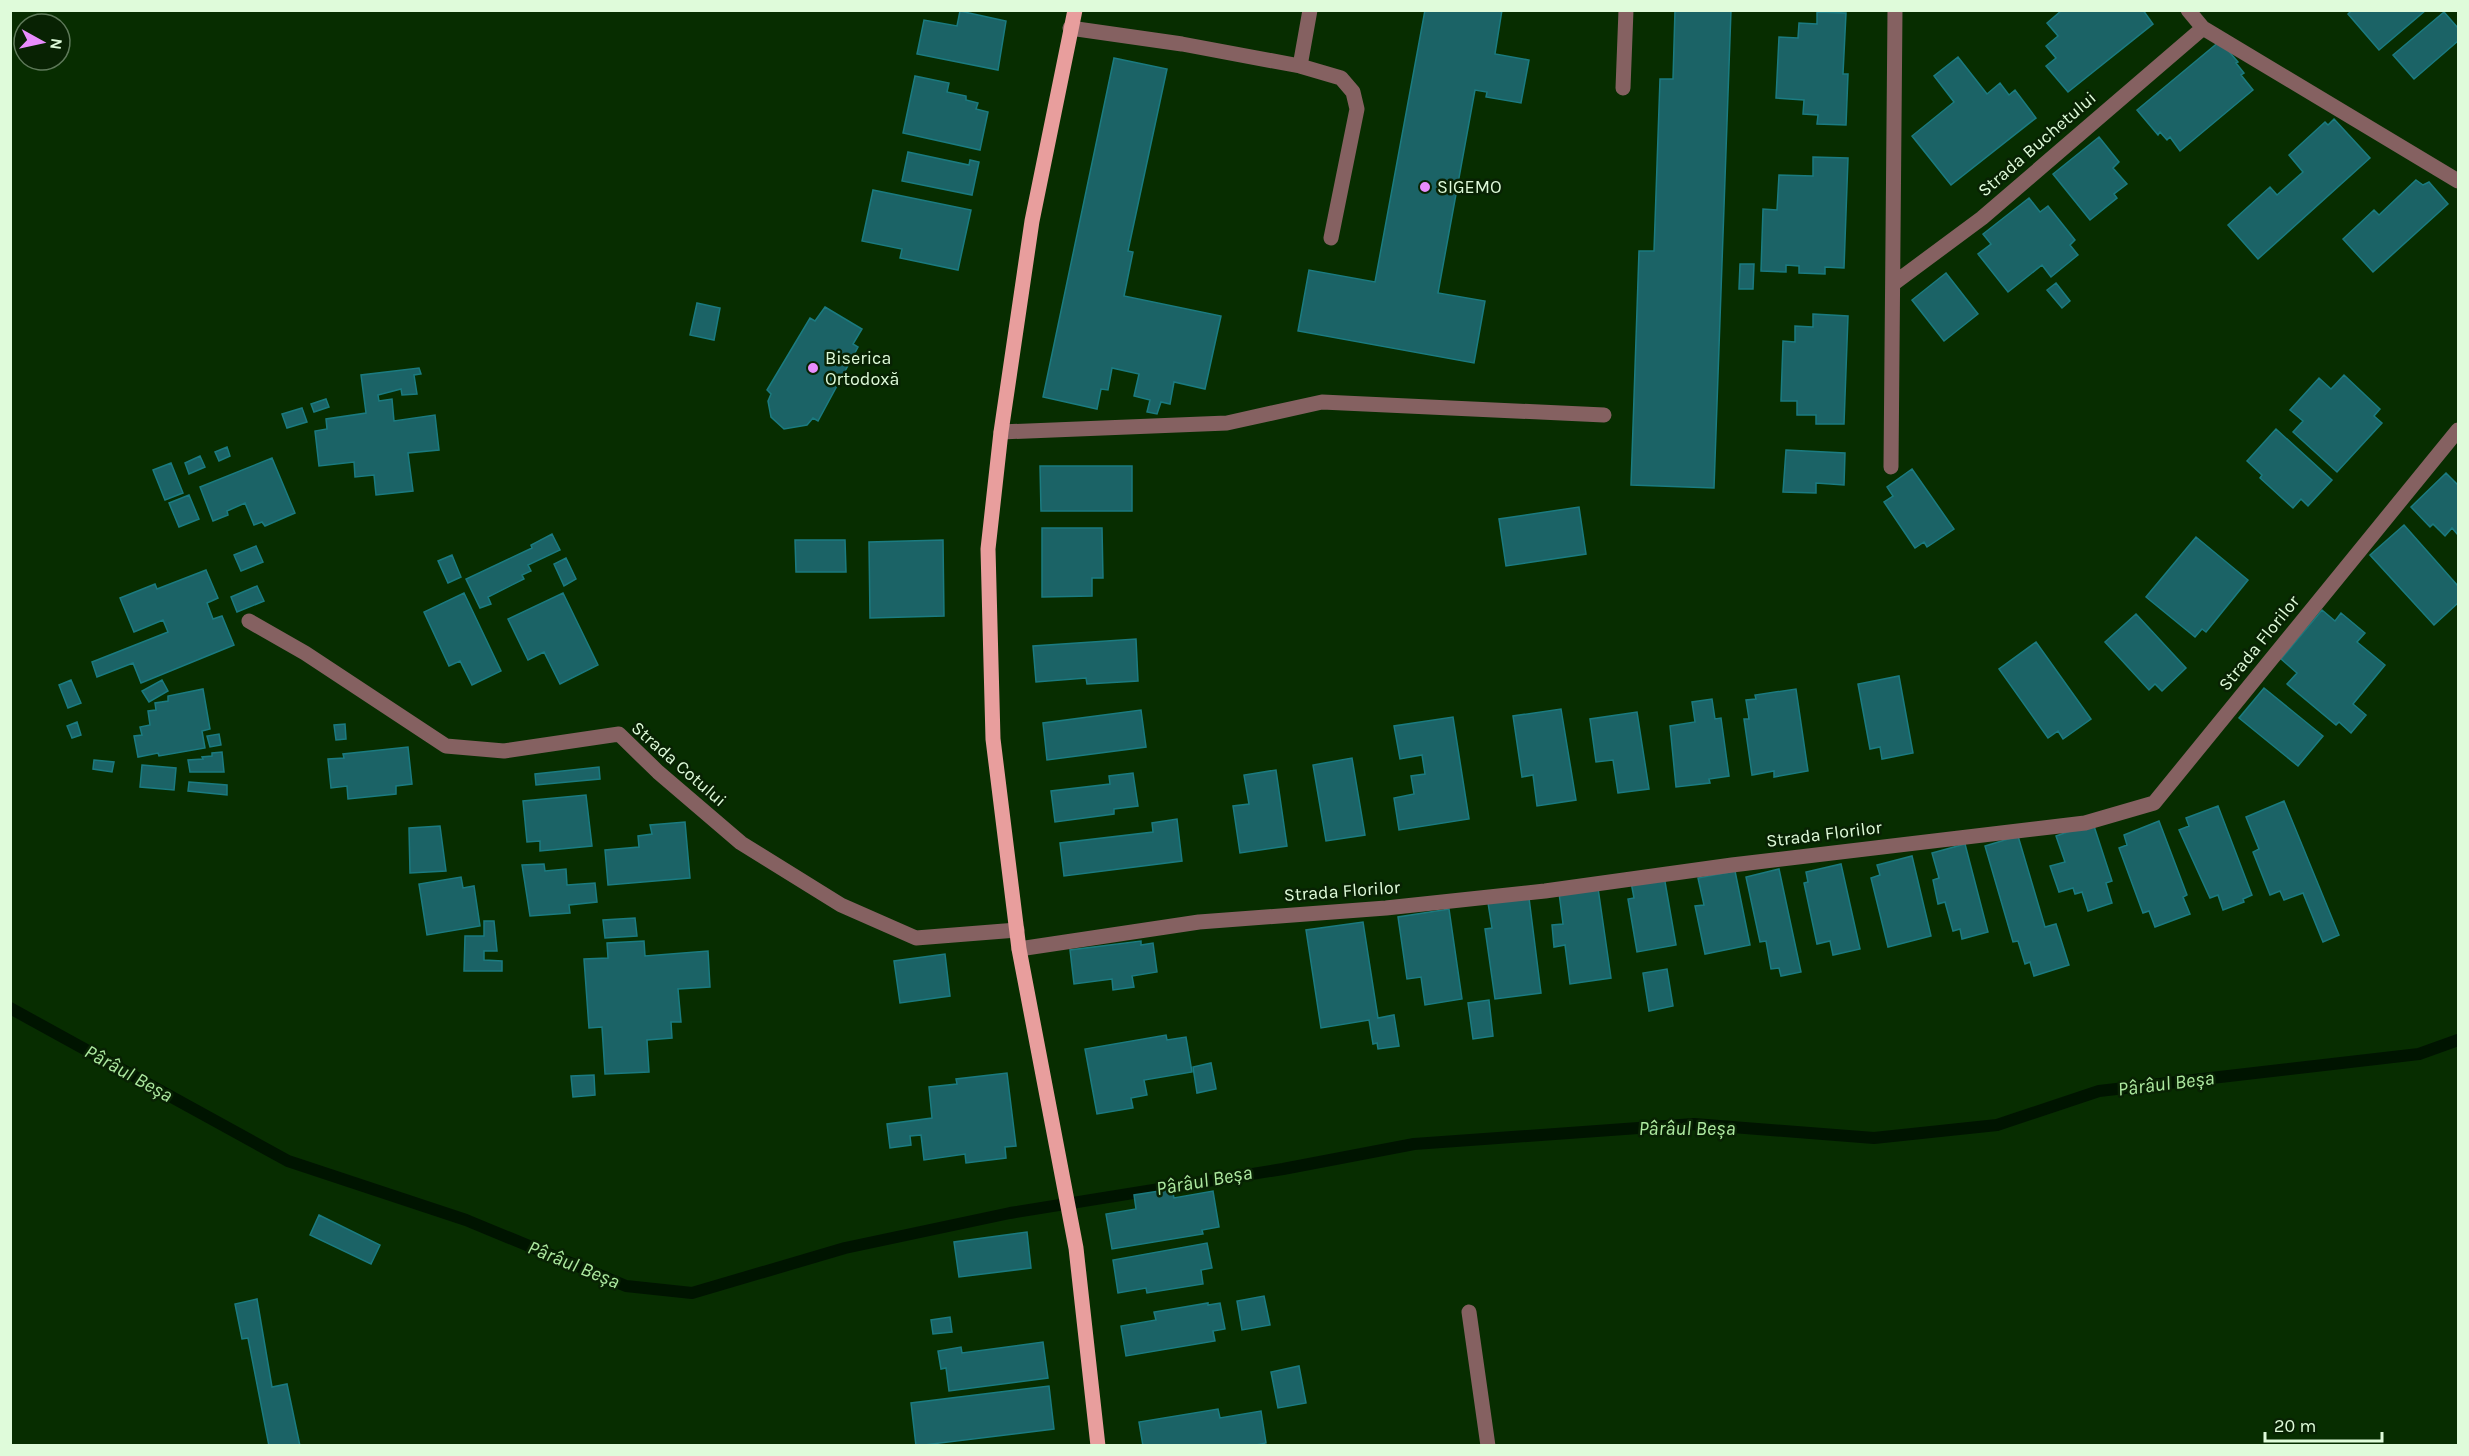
<svg xmlns="http://www.w3.org/2000/svg" width="2469" height="1456" viewBox="0 0 2469 1456" font-family="Karla,sans-serif">
<style>
.lines{fill:none;stroke-linecap:round;stroke-linejoin:round}
.stream{stroke:#001400;stroke-width:12}
.building{fill:#1b6366;stroke:#1b7b80;stroke-width:1.5}
.minor{stroke:#856161;stroke-width:15}
.major{stroke:#e89e9d;stroke-width:15}
.poi-dot{fill:#e98dfd;stroke:#082203;stroke-width:2}
.labels{text-anchor:middle;stroke-width:5;stroke-linejoin:round;paint-order:stroke}
.street-label{font-size:18px;fill:#dffbda;stroke:#082203}
.poi-label{font-size:18px;fill:#dffbda;stroke:#082203;text-anchor:start}
.water-label{font-size:20px;font-style:italic;fill:#ade9a0;stroke:#082203}
</style>
<rect width="100%" height="100%" fill="#072d00"/>
<g class="lines">
<path class="stream" d="M 10,1008 L 288,1161 L 466,1220 L 626,1286 L 692,1293 L 845,1248 L 1010,1213 L 1283,1169 L 1414,1144 L 1694,1124 L 1874,1138 L 1997,1125 L 2099,1091 L 2419,1054 L 2458,1040"/>
</g>
<path class="building" d="M 1425,10 L 1502,10 L 1495,54 L 1529,60 L 1521,103 L 1486,97 L 1487,92 L 1475,90 L 1438,293 L 1485,301 L 1474,363 L 1298,331 L 1309,270 L 1375,282 Z
M 1675,10 L 1731,10 L 1714,488 L 1631,485 L 1639,251 L 1654,251 L 1660,79 L 1673,79 Z
M 2062,10 L 2143,10 L 2153,24 L 2068,92 L 2046,66 L 2056,58 L 2046,46 L 2058,36 L 2047,23 Z
M 2352,10 L 2426,10 L 2379,50 L 2348,14 Z
M 960,11 L 1006,21 L 998,70 L 917,54 L 924,20 L 957,26 Z
M 1817,12 L 1846,13 L 1843,74 L 1848,74 L 1846,125 L 1817,124 L 1818,115 L 1803,114 L 1804,100 L 1776,98 L 1779,37 L 1798,38 L 1799,23 L 1817,24 Z
M 2444,12 L 2458,28 L 2458,41 L 2414,79 L 2393,55 Z
M 2220,41 L 2238,62 L 2236,63 L 2244,73 L 2241,75 L 2253,90 L 2180,151 L 2170,137 L 2167,140 L 2160,132 L 2158,135 L 2137,110 Z
M 1958,57 L 1987,94 L 2000,83 L 2009,95 L 2015,90 L 2036,118 L 1951,185 L 1912,136 L 1954,102 L 1934,76 Z
M 1114,58 L 1167,69 L 1128,251 L 1133,252 L 1124,296 L 1221,316 L 1205,389 L 1174,382 L 1170,404 L 1161,402 L 1157,414 L 1147,412 L 1150,400 L 1134,396 L 1139,374 L 1112,368 L 1108,390 L 1101,389 L 1097,409 L 1043,397 Z
M 915,76 L 949,83 L 947,92 L 966,96 L 966,100 L 978,103 L 976,109 L 988,112 L 980,150 L 903,133 Z
M 2334,119 L 2370,158 L 2258,259 L 2228,225 L 2270,187 L 2277,195 L 2303,172 L 2289,155 L 2325,122 L 2328,125 Z
M 2099,137 L 2119,162 L 2113,168 L 2127,184 L 2114,194 L 2117,198 L 2090,220 L 2053,174 Z
M 908,152 L 969,165 L 970,160 L 979,162 L 972,195 L 902,181 Z
M 1813,157 L 1848,158 L 1844,268 L 1825,267 L 1825,274 L 1799,273 L 1799,266 L 1786,265 L 1786,272 L 1761,271 L 1763,209 L 1777,210 L 1779,175 L 1813,176 Z
M 2416,180 L 2423,185 L 2429,182 L 2448,204 L 2373,272 L 2343,239 L 2374,210 L 2379,215 Z
M 873,190 L 971,210 L 958,270 L 900,258 L 902,249 L 862,241 Z
M 2029,198 L 2040,212 L 2048,206 L 2075,240 L 2070,245 L 2078,255 L 2051,277 L 2042,265 L 2008,292 L 1978,254 L 1991,244 L 1983,234 Z
M 1740,264 L 1754,264 L 1753,289 L 1739,289 Z
M 1946,273 L 1978,314 L 1944,341 L 1912,300 Z
M 2056,283 L 2070,301 L 2062,308 L 2047,290 Z
M 697,303 L 720,308 L 714,340 L 690,335 Z
M 825,307 L 862,329 L 853,344 L 858,347 L 818,421 L 813,418 L 807,425 L 784,429 L 771,417 L 768,401 L 771,394 L 767,390 L 810,318 L 815,321 Z
M 1813,314 L 1848,316 L 1844,424 L 1816,424 L 1816,415 L 1797,415 L 1797,401 L 1781,401 L 1783,341 L 1795,342 L 1795,326 L 1813,327 Z
M 419,368 L 421,374 L 414,375 L 417,394 L 402,395 L 401,389 L 378,395 L 379,401 L 392,399 L 394,421 L 435,415 L 439,450 L 408,453 L 413,491 L 376,495 L 374,475 L 355,477 L 354,462 L 319,466 L 315,431 L 327,429 L 326,419 L 366,413 L 361,375 Z
M 2344,375 L 2380,409 L 2374,416 L 2382,423 L 2337,472 L 2293,432 L 2303,421 L 2290,410 L 2319,378 L 2331,389 Z
M 326,399 L 329,407 L 314,412 L 311,404 Z
M 302,408 L 307,422 L 287,428 L 282,414 Z
M 2276,429 L 2332,480 L 2308,506 L 2301,499 L 2293,508 L 2260,478 L 2262,475 L 2247,461 Z
M 227,447 L 230,456 L 219,461 L 215,452 Z
M 1786,450 L 1845,453 L 1844,485 L 1816,483 L 1816,493 L 1783,492 Z
M 200,456 L 205,467 L 189,474 L 185,463 Z
M 272,458 L 295,513 L 265,526 L 262,522 L 254,525 L 245,503 L 227,511 L 228,515 L 213,521 L 200,487 Z
M 171,463 L 183,493 L 165,500 L 153,470 Z
M 1040,466 L 1132,466 L 1132,511 L 1041,511 Z
M 1912,469 L 1954,529 L 1927,547 L 1924,542 L 1915,548 L 1884,502 L 1893,496 L 1887,487 Z
M 2446,473 L 2458,485 L 2458,535 L 2452,528 L 2445,536 L 2433,524 L 2430,527 L 2411,507 Z
M 189,495 L 199,519 L 179,527 L 169,503 Z
M 1579,507 L 1586,554 L 1506,566 L 1499,519 Z
M 2404,525 L 2458,586 L 2458,603 L 2434,625 L 2370,555 Z
M 1042,528 L 1102,528 L 1103,578 L 1092,578 L 1092,596 L 1042,597 Z
M 552,534 L 560,550 L 528,565 L 531,571 L 522,575 L 524,579 L 488,597 L 491,604 L 480,608 L 466,579 L 532,548 L 531,545 Z
M 2196,537 L 2248,580 L 2206,632 L 2202,629 L 2195,637 L 2146,597 Z
M 795,540 L 845,540 L 846,572 L 796,572 Z
M 943,540 L 944,616 L 870,618 L 869,542 Z
M 256,546 L 263,562 L 241,571 L 234,555 Z
M 452,555 L 461,577 L 448,583 L 438,561 Z
M 566,558 L 576,579 L 564,586 L 554,564 Z
M 206,570 L 218,598 L 207,603 L 213,619 L 222,616 L 234,645 L 141,683 L 133,663 L 97,677 L 92,662 L 168,632 L 163,620 L 134,632 L 120,598 L 155,584 L 157,589 Z
M 257,586 L 264,601 L 237,612 L 231,597 Z
M 464,593 L 501,671 L 472,685 L 460,661 L 449,666 L 424,612 Z
M 563,593 L 598,665 L 560,684 L 544,652 L 528,660 L 508,619 Z
M 2322,610 L 2335,621 L 2341,613 L 2365,633 L 2357,642 L 2385,665 L 2353,704 L 2366,715 L 2351,733 L 2339,722 L 2336,725 L 2287,684 L 2297,673 L 2281,659 Z
M 2136,614 L 2186,668 L 2162,691 L 2155,684 L 2149,690 L 2105,642 Z
M 1136,639 L 1138,681 L 1087,684 L 1086,678 L 1036,682 L 1033,646 Z
M 2036,642 L 2091,719 L 2063,739 L 2058,731 L 2048,738 L 1999,669 Z
M 1899,676 L 1913,753 L 1882,759 L 1880,747 L 1870,749 L 1858,684 Z
M 71,680 L 81,703 L 68,708 L 59,685 Z
M 162,680 L 168,691 L 149,702 L 142,691 Z
M 2264,688 L 2323,736 L 2298,766 L 2239,718 Z
M 203,689 L 210,729 L 202,731 L 205,748 L 159,756 L 158,753 L 138,757 L 134,736 L 142,735 L 140,727 L 150,725 L 148,711 L 156,710 L 155,703 L 168,701 L 168,696 Z
M 1796,689 L 1808,771 L 1774,777 L 1774,771 L 1752,775 L 1744,719 L 1749,719 L 1746,700 L 1756,699 L 1755,695 Z
M 1712,699 L 1715,719 L 1721,718 L 1729,776 L 1709,779 L 1710,783 L 1676,787 L 1670,726 L 1695,722 L 1692,702 Z
M 1561,709 L 1576,800 L 1537,806 L 1533,775 L 1522,777 L 1513,716 Z
M 1141,710 L 1146,747 L 1047,760 L 1043,723 Z
M 1637,712 L 1649,789 L 1618,793 L 1613,760 L 1596,762 L 1590,719 Z
M 1453,717 L 1469,819 L 1399,830 L 1394,798 L 1414,794 L 1411,776 L 1425,774 L 1422,755 L 1400,759 L 1394,726 Z
M 77,722 L 81,735 L 72,738 L 67,726 Z
M 345,724 L 346,739 L 336,740 L 334,725 Z
M 219,734 L 221,745 L 210,747 L 207,736 Z
M 408,747 L 412,784 L 396,786 L 396,794 L 348,799 L 347,786 L 331,788 L 328,759 L 344,758 L 343,754 Z
M 222,752 L 224,772 L 190,772 L 188,760 L 203,759 L 202,757 L 212,756 L 212,753 Z
M 1352,758 L 1365,835 L 1326,841 L 1313,765 Z
M 94,760 L 114,762 L 112,772 L 93,769 Z
M 142,765 L 176,768 L 174,790 L 140,787 Z
M 599,767 L 600,779 L 536,785 L 535,774 Z
M 1276,770 L 1287,846 L 1240,853 L 1233,806 L 1249,804 L 1244,775 Z
M 1133,773 L 1138,806 L 1114,809 L 1114,814 L 1055,822 L 1051,791 L 1110,784 L 1109,776 Z
M 189,782 L 227,785 L 227,795 L 188,791 Z
M 586,795 L 592,846 L 540,851 L 540,841 L 527,842 L 523,801 Z
M 2284,801 L 2339,935 L 2323,942 L 2303,893 L 2284,900 L 2280,891 L 2270,895 L 2253,852 L 2259,849 L 2246,817 Z
M 2218,806 L 2252,895 L 2243,899 L 2244,902 L 2223,910 L 2218,895 L 2210,898 L 2179,830 L 2189,826 L 2186,818 Z
M 1177,819 L 1182,861 L 1064,876 L 1060,843 L 1153,832 L 1152,823 Z
M 2159,821 L 2187,895 L 2183,897 L 2190,914 L 2155,927 L 2149,911 L 2143,913 L 2119,848 L 2127,845 L 2124,835 Z
M 685,822 L 690,878 L 608,885 L 605,850 L 639,847 L 638,836 L 652,834 L 650,825 Z
M 2093,823 L 2112,881 L 2106,883 L 2112,903 L 2088,911 L 2082,892 L 2075,894 L 2073,888 L 2059,892 L 2050,866 L 2065,862 L 2056,836 Z
M 440,826 L 446,871 L 410,873 L 409,828 Z
M 2018,836 L 2045,927 L 2056,924 L 2069,965 L 2034,976 L 2030,962 L 2025,964 L 2018,941 L 2013,942 L 1985,846 Z
M 1965,844 L 1988,932 L 1962,939 L 1960,929 L 1953,931 L 1945,902 L 1938,904 L 1933,880 L 1939,878 L 1932,853 Z
M 1912,856 L 1931,936 L 1888,947 L 1871,878 L 1880,875 L 1877,865 Z
M 544,864 L 545,871 L 566,869 L 567,885 L 595,883 L 597,902 L 569,905 L 570,913 L 530,916 L 522,865 Z
M 1841,864 L 1860,949 L 1833,955 L 1830,941 L 1817,944 L 1804,883 L 1808,882 L 1806,872 Z
M 1779,869 L 1801,972 L 1781,976 L 1779,968 L 1771,969 L 1766,941 L 1760,942 L 1746,877 Z
M 1735,871 L 1750,945 L 1705,954 L 1695,906 L 1704,905 L 1698,878 Z
M 1664,876 L 1676,945 L 1637,952 L 1628,899 L 1634,898 L 1631,882 Z
M 461,877 L 463,888 L 474,886 L 480,926 L 427,935 L 419,884 Z
M 1598,888 L 1611,978 L 1570,984 L 1565,945 L 1554,947 L 1552,925 L 1563,924 L 1559,893 Z
M 1529,898 L 1541,993 L 1495,999 L 1485,929 L 1492,928 L 1488,903 Z
M 1449,909 L 1462,999 L 1425,1005 L 1421,977 L 1407,979 L 1398,917 Z
M 635,918 L 637,936 L 605,938 L 603,920 Z
M 484,921 L 494,921 L 497,951 L 484,951 L 484,960 L 502,961 L 502,971 L 464,971 L 465,936 L 484,936 Z
M 1363,922 L 1378,1018 L 1394,1015 L 1399,1046 L 1378,1049 L 1377,1043 L 1373,1044 L 1369,1020 L 1321,1028 L 1306,930 Z
M 644,941 L 645,956 L 708,951 L 710,987 L 678,989 L 681,1022 L 671,1022 L 672,1038 L 647,1040 L 649,1072 L 605,1074 L 602,1027 L 589,1028 L 584,959 L 608,958 L 607,943 Z
M 1141,941 L 1141,945 L 1153,943 L 1157,972 L 1132,976 L 1134,987 L 1113,990 L 1112,979 L 1074,984 L 1070,950 Z
M 945,954 L 950,996 L 900,1003 L 894,961 Z
M 1667,969 L 1673,1006 L 1649,1011 L 1643,973 Z
M 1489,1000 L 1493,1036 L 1473,1039 L 1468,1003 Z
M 1166,1035 L 1167,1040 L 1186,1037 L 1192,1072 L 1144,1080 L 1147,1095 L 1131,1098 L 1133,1108 L 1097,1114 L 1085,1049 Z
M 1211,1063 L 1216,1089 L 1197,1093 L 1193,1067 Z
M 1007,1073 L 1016,1146 L 1005,1147 L 1006,1158 L 966,1163 L 965,1154 L 924,1160 L 921,1135 L 910,1136 L 911,1145 L 890,1148 L 887,1124 L 932,1118 L 929,1087 L 957,1084 L 956,1079 Z
M 594,1075 L 595,1095 L 573,1097 L 571,1076 Z
M 1172,1189 L 1174,1198 L 1213,1191 L 1219,1227 L 1202,1230 L 1203,1234 L 1112,1249 L 1106,1214 L 1136,1209 L 1134,1195 Z
M 319,1215 L 380,1245 L 371,1264 L 310,1235 Z
M 1027,1232 L 1031,1268 L 959,1277 L 954,1242 Z
M 1207,1243 L 1212,1268 L 1201,1270 L 1203,1284 L 1147,1293 L 1146,1288 L 1118,1293 L 1113,1260 Z
M 1264,1296 L 1270,1325 L 1242,1330 L 1237,1301 Z
M 257,1299 L 272,1387 L 287,1384 L 300,1446 L 269,1446 L 248,1338 L 242,1339 L 235,1304 Z
M 1208,1303 L 1208,1305 L 1220,1303 L 1225,1329 L 1213,1331 L 1215,1341 L 1126,1356 L 1121,1326 L 1156,1320 L 1154,1312 Z
M 950,1317 L 952,1332 L 933,1334 L 931,1320 Z
M 1043,1342 L 1048,1378 L 949,1391 L 946,1368 L 941,1369 L 938,1351 L 961,1347 L 962,1353 Z
M 1299,1366 L 1306,1403 L 1278,1408 L 1271,1372 Z
M 1049,1386 L 1054,1429 L 916,1446 L 911,1403 Z
M 1218,1409 L 1220,1418 L 1261,1411 L 1266,1443 L 1251,1446 L 1143,1446 L 1139,1422 Z"/>
<g class="lines">
<path class="minor" d="M 2188,10 L 2203,28 L 2458,181
M 1070,28 L 1182,44 L 1300,66 L 1341,78 L 1353,92 L 1357,109 L 1331,238
M 1300,66 L 1310,10
M 1623,88 L 1626,10
M 1893,284 L 1982,218 L 2203,28
M 1001,432 L 1227,423 L 1322,402 L 1604,415
M 1891,467 L 1895,10
M 249,621 L 305,653 L 446,746 L 504,751 L 619,734 L 658,772 L 741,843 L 841,905 L 916,938 L 1017,930
M 1019,949 L 1199,922 L 1386,908 L 1545,891 L 1732,865 L 2085,823 L 2154,803 L 2458,430
M 1469,1312 L 1488,1446"/>
<path class="major" d="M 1075,10 L 1032,221 L 1001,432 L 988,549 L 993,739 L 1019,949 L 1076,1248 L 1098,1446"/>
</g>
<g class="poi-dot">
<circle cx="1425" cy="187" r="6"/>
<circle cx="813" cy="368" r="6"/>
</g>
<g class="labels">
<g class="street-label">
<text transform="translate(2037 144) rotate(-41)" y="6">Strada Buchetului</text>
<text transform="translate(2259 643) rotate(-51)" y="6">Strada Florilor</text>
<text transform="translate(679 764) rotate(41)" y="6">Strada Cotului</text>
<text transform="translate(1824 834) rotate(-7)" y="6">Strada Florilor</text>
<text transform="translate(1342 891) rotate(-4)" y="6">Strada Florilor</text>
</g>
<g class="poi-label">
<text x="1437" y="193">SIGEMO</text>
<text x="825" y="364">Biserica<tspan x="825" dy="21">Ortodoxă</tspan></text>
</g>
<g class="water-label">
<text transform="translate(129 1073) rotate(29)" y="7">Pârâul Beșa</text>
<text transform="translate(2166 1083) rotate(-7)" y="7">Pârâul Beșa</text>
<text x="1687" y="1135">Pârâul Beșa</text>
<text transform="translate(1204 1180) rotate(-10)" y="7">Pârâul Beșa</text>
<text transform="translate(574 1264) rotate(22)" y="7">Pârâul Beșa</text>
</g>
</g>
<rect width="2469" height="1456" fill="none" stroke="#dffbda" stroke-width="24"/>
<g transform="translate(42 42) rotate(98)"><circle r="28" fill="#082203" stroke="#5e7959" stroke-width="1.5"/>
<path d="M0-4.5L10 22L0 15L-10 22Z" fill="#e98dfd"/>
<text y="-9" font-size="16" font-weight="bold" text-anchor="middle" fill="#dffbda">N</text>
</g>
<path d="M2265 1432v9h117v-9" fill="none" stroke="#dffbda" stroke-width="3"/>
<text x="2274" y="1432" font-size="18" fill="#dffbda" stroke="#082203" stroke-width="4.5" paint-order="stroke">20 m</text>
</svg>
